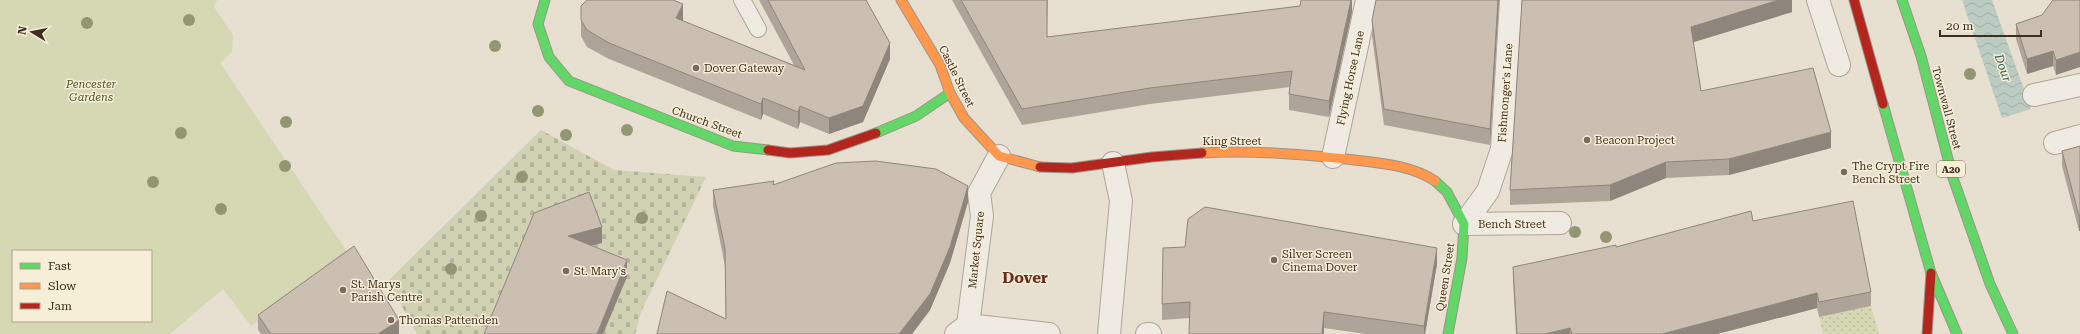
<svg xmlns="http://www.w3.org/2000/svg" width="2080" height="334" viewBox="0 0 2080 334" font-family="'Roboto Serif',serif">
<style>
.grass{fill:url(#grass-dots)}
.cemetery{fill:url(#cemetery-stones)}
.park{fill:#d6d7b3;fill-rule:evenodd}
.water{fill:url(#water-waves)}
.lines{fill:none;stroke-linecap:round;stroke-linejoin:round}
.lane-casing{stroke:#ada599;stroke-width:18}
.street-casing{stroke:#ada599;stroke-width:24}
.fast-casing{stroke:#9c958a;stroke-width:11}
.slow-casing{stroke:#9c958a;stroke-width:11}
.jam-casing{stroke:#9c958a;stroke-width:11}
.lane{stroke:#efebe3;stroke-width:16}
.street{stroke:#efebe3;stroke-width:22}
.fast{stroke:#63d668;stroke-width:9}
.slow{stroke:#ff974d;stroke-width:9}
.jam{stroke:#b3261e;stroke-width:9}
.tree{fill:#929673}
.wall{fill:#afa499}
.shaded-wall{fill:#8e867d}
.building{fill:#cbbfb2;stroke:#8e867d}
.poi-dot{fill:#786c5e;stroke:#f7eed8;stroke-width:1.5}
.labels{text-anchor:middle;stroke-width:3;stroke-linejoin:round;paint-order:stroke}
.shield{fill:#f7eed8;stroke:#756857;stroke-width:1}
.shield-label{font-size:10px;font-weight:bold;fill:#3d2e20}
.poi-label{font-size:11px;fill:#3d2e20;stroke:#f7eed8;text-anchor:start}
.street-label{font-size:11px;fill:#3d2e20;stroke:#f7eed8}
.park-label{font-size:11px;font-style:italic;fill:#4d5a26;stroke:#f7eed8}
.water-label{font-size:12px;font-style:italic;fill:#2f5d5a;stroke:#f7eed8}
.district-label{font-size:15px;font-weight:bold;fill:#6b2e1e;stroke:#f7eed8}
</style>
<defs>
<pattern id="grass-dots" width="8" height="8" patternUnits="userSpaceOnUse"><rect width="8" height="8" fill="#d6d7b3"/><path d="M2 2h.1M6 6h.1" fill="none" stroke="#b9b99a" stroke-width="1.8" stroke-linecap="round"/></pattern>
<pattern id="cemetery-stones" width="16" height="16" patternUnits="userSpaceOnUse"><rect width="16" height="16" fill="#d1d1b3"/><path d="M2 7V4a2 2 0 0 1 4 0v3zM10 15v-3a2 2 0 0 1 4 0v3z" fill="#b4b49a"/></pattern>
<pattern id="water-waves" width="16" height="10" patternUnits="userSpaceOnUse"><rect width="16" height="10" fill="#bcccc2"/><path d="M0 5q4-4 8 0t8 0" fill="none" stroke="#a2b0a6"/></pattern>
</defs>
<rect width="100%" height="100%" fill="#e7e0d1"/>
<path class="grass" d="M 1871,306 L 1879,334 L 1823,334 L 1819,317 Z"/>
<path class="cemetery" d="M 541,130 L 614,170 L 706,177 L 641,312 L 635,334 L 417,334 L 388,281 Z"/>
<path class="park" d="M 0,0 L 217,0 L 214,7 L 233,35 L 232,52 L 220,63 L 350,256 L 251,326 L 223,289 L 170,334 L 0,334 ZM 13,251 L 151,251 L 151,321 L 13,321 Z"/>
<path class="water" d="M 1962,0 L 1992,0 L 2031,109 L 2002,118 Z"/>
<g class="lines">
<g class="lane-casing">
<path id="lane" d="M 742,0 L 758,29"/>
</g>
<g class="street-casing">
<path id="street" d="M 1818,0 L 1839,65
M 2034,95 L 2080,85
M 2055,143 L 2080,136
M 1333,157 L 1367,0
M 1464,224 L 1488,191 L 1502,149 L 1511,0
M 1464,224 L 1560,223
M 968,325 L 982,216 L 979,193 L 999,156
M 956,334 L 968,325 L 1049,334
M 1109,334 L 1121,201 L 1113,163
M 1147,334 L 1150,334"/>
</g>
<g class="fast-casing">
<path id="fast" d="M 545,0 L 538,24 L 549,57 L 569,81 L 733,146 L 768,150
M 1902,0 L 1921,56 L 1953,178 L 1990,284 L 2013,334
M 1883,104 L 1931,273 L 1957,334
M 876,133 L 916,116 L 950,93
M 1435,181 L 1447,192 L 1464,224 L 1462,258 L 1448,334"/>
</g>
<g class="slow-casing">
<path id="slow" d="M 901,0 L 940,65 L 950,93 L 964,118 L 999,156 L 1040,167
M 1202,153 C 1250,150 1298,154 1346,159 C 1376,163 1409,164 1435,181"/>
</g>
<g class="jam-casing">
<path id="jam" d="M 1854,0 L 1883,104
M 768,150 L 790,153 L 828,150 L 876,133
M 1040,167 L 1072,168 L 1152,157 L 1202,153
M 1927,334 L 1931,273"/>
</g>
<use href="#lane" class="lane"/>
<use href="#street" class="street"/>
<use href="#fast" class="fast"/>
<use href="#slow" class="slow"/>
<use href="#jam" class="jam"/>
</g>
<g class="tree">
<circle cx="189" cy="20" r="6"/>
<circle cx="87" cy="23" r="6"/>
<circle cx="495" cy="46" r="6"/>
<circle cx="1970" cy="74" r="6"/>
<circle cx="538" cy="111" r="6"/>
<circle cx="286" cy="122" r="6"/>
<circle cx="627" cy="130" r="6"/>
<circle cx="181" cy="133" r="6"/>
<circle cx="566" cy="135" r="6"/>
<circle cx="285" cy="166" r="6"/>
<circle cx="522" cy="177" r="6"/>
<circle cx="153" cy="182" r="6"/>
<circle cx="221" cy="209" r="6"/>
<circle cx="481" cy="216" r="6"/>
<circle cx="642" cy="218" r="6"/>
<circle cx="1575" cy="232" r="6"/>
<circle cx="1606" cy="237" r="6"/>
<circle cx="451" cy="269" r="6"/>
</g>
<path class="wall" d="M 759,0 L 866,0 L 890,59 L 863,122 L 829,134 L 800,122 L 798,129 L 763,114 L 761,120 L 609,59 L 587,47 L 581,36 L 581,6 L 683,20 L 682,21 L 794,65 Z
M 952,0 L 1048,0 L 1047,37 L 1352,0 L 1352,12 L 1329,117 L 1289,110 L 1289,94 L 1290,87 L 1150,104 L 1022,125 Z
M 1499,0 L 1490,145 L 1384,125 L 1372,36 L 1372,20 Z
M 1522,0 L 1792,0 L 1792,12 L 1693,42 L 1701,91 L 1831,148 L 1729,175 L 1666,178 L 1610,201 L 1510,205 L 1510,190 Z
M 2080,0 L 2056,75 L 2053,66 L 2027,74 L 2016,39 L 2016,24 L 2042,15 Z
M 2080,146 L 2079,231 L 2062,166 L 2062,151 Z
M 774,185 L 968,202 L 950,263 L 930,310 L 912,334 L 657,334 L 726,319 L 725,266 L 713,206 L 713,190 Z
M 1753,221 L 1871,292 L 1871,306 L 1819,317 L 1817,308 L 1717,334 L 1516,334 L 1513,281 L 1513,267 Z
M 1437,264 L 1425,334 L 1366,334 L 1324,328 L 1189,318 L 1162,320 L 1162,304 Z
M 258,315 L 399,334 L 261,334 L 258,330 Z"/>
<path class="shaded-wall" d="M 1351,0 L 1352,0 L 1352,12 L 1329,117 L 1329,101 Z
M 1498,0 L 1499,0 L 1490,145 L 1490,129 Z
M 1779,0 L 1792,0 L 1792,12 L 1691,43 L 1691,27 Z
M 683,4 L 683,20 L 676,34 L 676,18 Z
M 890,43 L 890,59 L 863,122 L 829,134 L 829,118 Z
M 2053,51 L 2053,66 L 2027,74 L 2027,59 Z
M 2080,52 L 2080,67 L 2056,75 L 2056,60 Z
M 763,98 L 763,114 L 761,120 L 761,104 Z
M 800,106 L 800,122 L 798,129 L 798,112 Z
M 1831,132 L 1831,148 L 1729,175 L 1729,159 Z
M 1666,162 L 1666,178 L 1610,201 L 1610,185 Z
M 968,186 L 968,202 L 950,263 L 930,310 L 912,334 L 899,334 Z
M 2079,216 L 2080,216 L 2080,231 L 2079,231 Z
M 602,227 L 602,243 L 568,252 L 568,236 Z
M 1437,248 L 1437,264 L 1425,334 L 1424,334 L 1424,326 Z
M 627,260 L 627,277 L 603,334 L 597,334 Z
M 1817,293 L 1817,308 L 1717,334 L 1662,334 Z
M 1324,312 L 1324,334 L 1322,334 Z
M 399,320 L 399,334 L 378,334 Z
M 1570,328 L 1570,334 L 1545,334 Z"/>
<path class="building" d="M 587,0 L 673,0 L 683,4 L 676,18 L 805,70 L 768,0 L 866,0 L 890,43 L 863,106 L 829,118 L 800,106 L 798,112 L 763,98 L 761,104 L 609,43 L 587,30 L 581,20 L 581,6 Z
M 961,0 L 1047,0 L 1047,37 L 1300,6 L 1301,0 L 1351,0 L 1329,101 L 1289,94 L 1292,71 L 1150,88 L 1022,109 Z
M 1376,0 L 1498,0 L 1490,129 L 1384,109 L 1372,20 Z
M 1522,0 L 1779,0 L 1691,27 L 1701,91 L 1813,68 L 1831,132 L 1729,159 L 1666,162 L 1610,185 L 1510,190 Z
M 2053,0 L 2080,0 L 2080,52 L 2056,60 L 2053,51 L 2027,59 L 2016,24 L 2042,15 Z
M 2080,146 L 2080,216 L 2079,216 L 2062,151 Z
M 876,161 L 936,169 L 968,186 L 950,247 L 930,294 L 899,334 L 657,334 L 667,291 L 726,319 L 725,249 L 713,190 L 774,181 L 773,185 L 836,163 Z
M 589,192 L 602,227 L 568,236 L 627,260 L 597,334 L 484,334 L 534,213 Z
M 1853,201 L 1871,292 L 1819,302 L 1817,293 L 1662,334 L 1572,334 L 1570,328 L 1545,334 L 1517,334 L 1513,267 L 1616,245 L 1616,247 L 1751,211 L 1753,221 Z
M 1205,207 L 1437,248 L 1424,326 L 1324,312 L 1322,334 L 1189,334 L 1190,302 L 1162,304 L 1163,248 L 1185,247 L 1188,219 Z
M 354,246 L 399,320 L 378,334 L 271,334 L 258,315 Z"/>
<g class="poi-dot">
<circle cx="696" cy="68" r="4"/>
<circle cx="1587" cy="140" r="4"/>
<circle cx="1844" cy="172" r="4"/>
<circle cx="1274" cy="260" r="4"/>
<circle cx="566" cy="271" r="4"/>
<circle cx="343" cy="290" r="4"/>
<circle cx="391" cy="320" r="4"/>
</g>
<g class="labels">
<rect class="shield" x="1937" y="161" width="28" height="16" rx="3"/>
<g class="shield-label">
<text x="1951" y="173">A20</text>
</g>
<g class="poi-label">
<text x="704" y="72">Dover Gateway</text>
<text x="1595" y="144">Beacon Project</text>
<text x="1852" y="170">The Crypt Fire<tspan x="1852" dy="13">Bench Street</tspan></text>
<text x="1282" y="258">Silver Screen<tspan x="1282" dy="13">Cinema Dover</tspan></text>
<text x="574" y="275">St. Mary's</text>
<text x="351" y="288">St. Marys<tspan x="351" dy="13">Parish Centre</tspan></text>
<text x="399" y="324">Thomas Pattenden</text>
</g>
<g class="street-label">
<text transform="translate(957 76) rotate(64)" y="4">Castle Street</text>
<text transform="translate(1350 78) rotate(-78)" y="4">Flying Horse Lane</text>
<text transform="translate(1505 93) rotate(-86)" y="4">Fishmonger's Lane</text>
<text transform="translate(1947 108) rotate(75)" y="4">Townwall Street</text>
<text transform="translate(707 122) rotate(20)" y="4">Church Street</text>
<text x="1232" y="145">King Street</text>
<text x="1512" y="228">Bench Street</text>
<text transform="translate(976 250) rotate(-84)" y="4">Market Square</text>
<text transform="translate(1445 277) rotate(-81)" y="4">Queen Street</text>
</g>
<g class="park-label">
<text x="91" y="88">Pencester<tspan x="91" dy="13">Gardens</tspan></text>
</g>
<g class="water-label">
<text transform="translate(2003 68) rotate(71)" y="4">Dour</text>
</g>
<g class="district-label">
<text x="1025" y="283">Dover</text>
</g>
</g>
<rect x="12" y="250" width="140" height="72" fill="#f7eed8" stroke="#ada18e"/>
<rect x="20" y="263" width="20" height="6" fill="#63d668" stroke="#ada18e"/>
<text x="48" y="270" font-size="12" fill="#3d2e20">Fast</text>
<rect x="20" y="283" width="20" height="6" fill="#ff974d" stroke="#ada18e"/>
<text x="48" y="290" font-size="12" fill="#3d2e20">Slow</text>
<rect x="20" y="303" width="20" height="6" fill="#b3261e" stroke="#ada18e"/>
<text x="48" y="310" font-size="12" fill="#3d2e20">Jam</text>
<g transform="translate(32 32) rotate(280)" stroke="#f7eed8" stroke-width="3" paint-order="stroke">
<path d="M0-3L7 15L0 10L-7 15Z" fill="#3d2e20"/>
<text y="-6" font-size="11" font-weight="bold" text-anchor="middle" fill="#3d2e20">N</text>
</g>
<path d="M1940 30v6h101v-6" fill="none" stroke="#3d2e20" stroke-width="2"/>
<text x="1946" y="30" font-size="12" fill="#3d2e20" stroke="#f7eed8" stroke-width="3" paint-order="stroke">20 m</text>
</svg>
